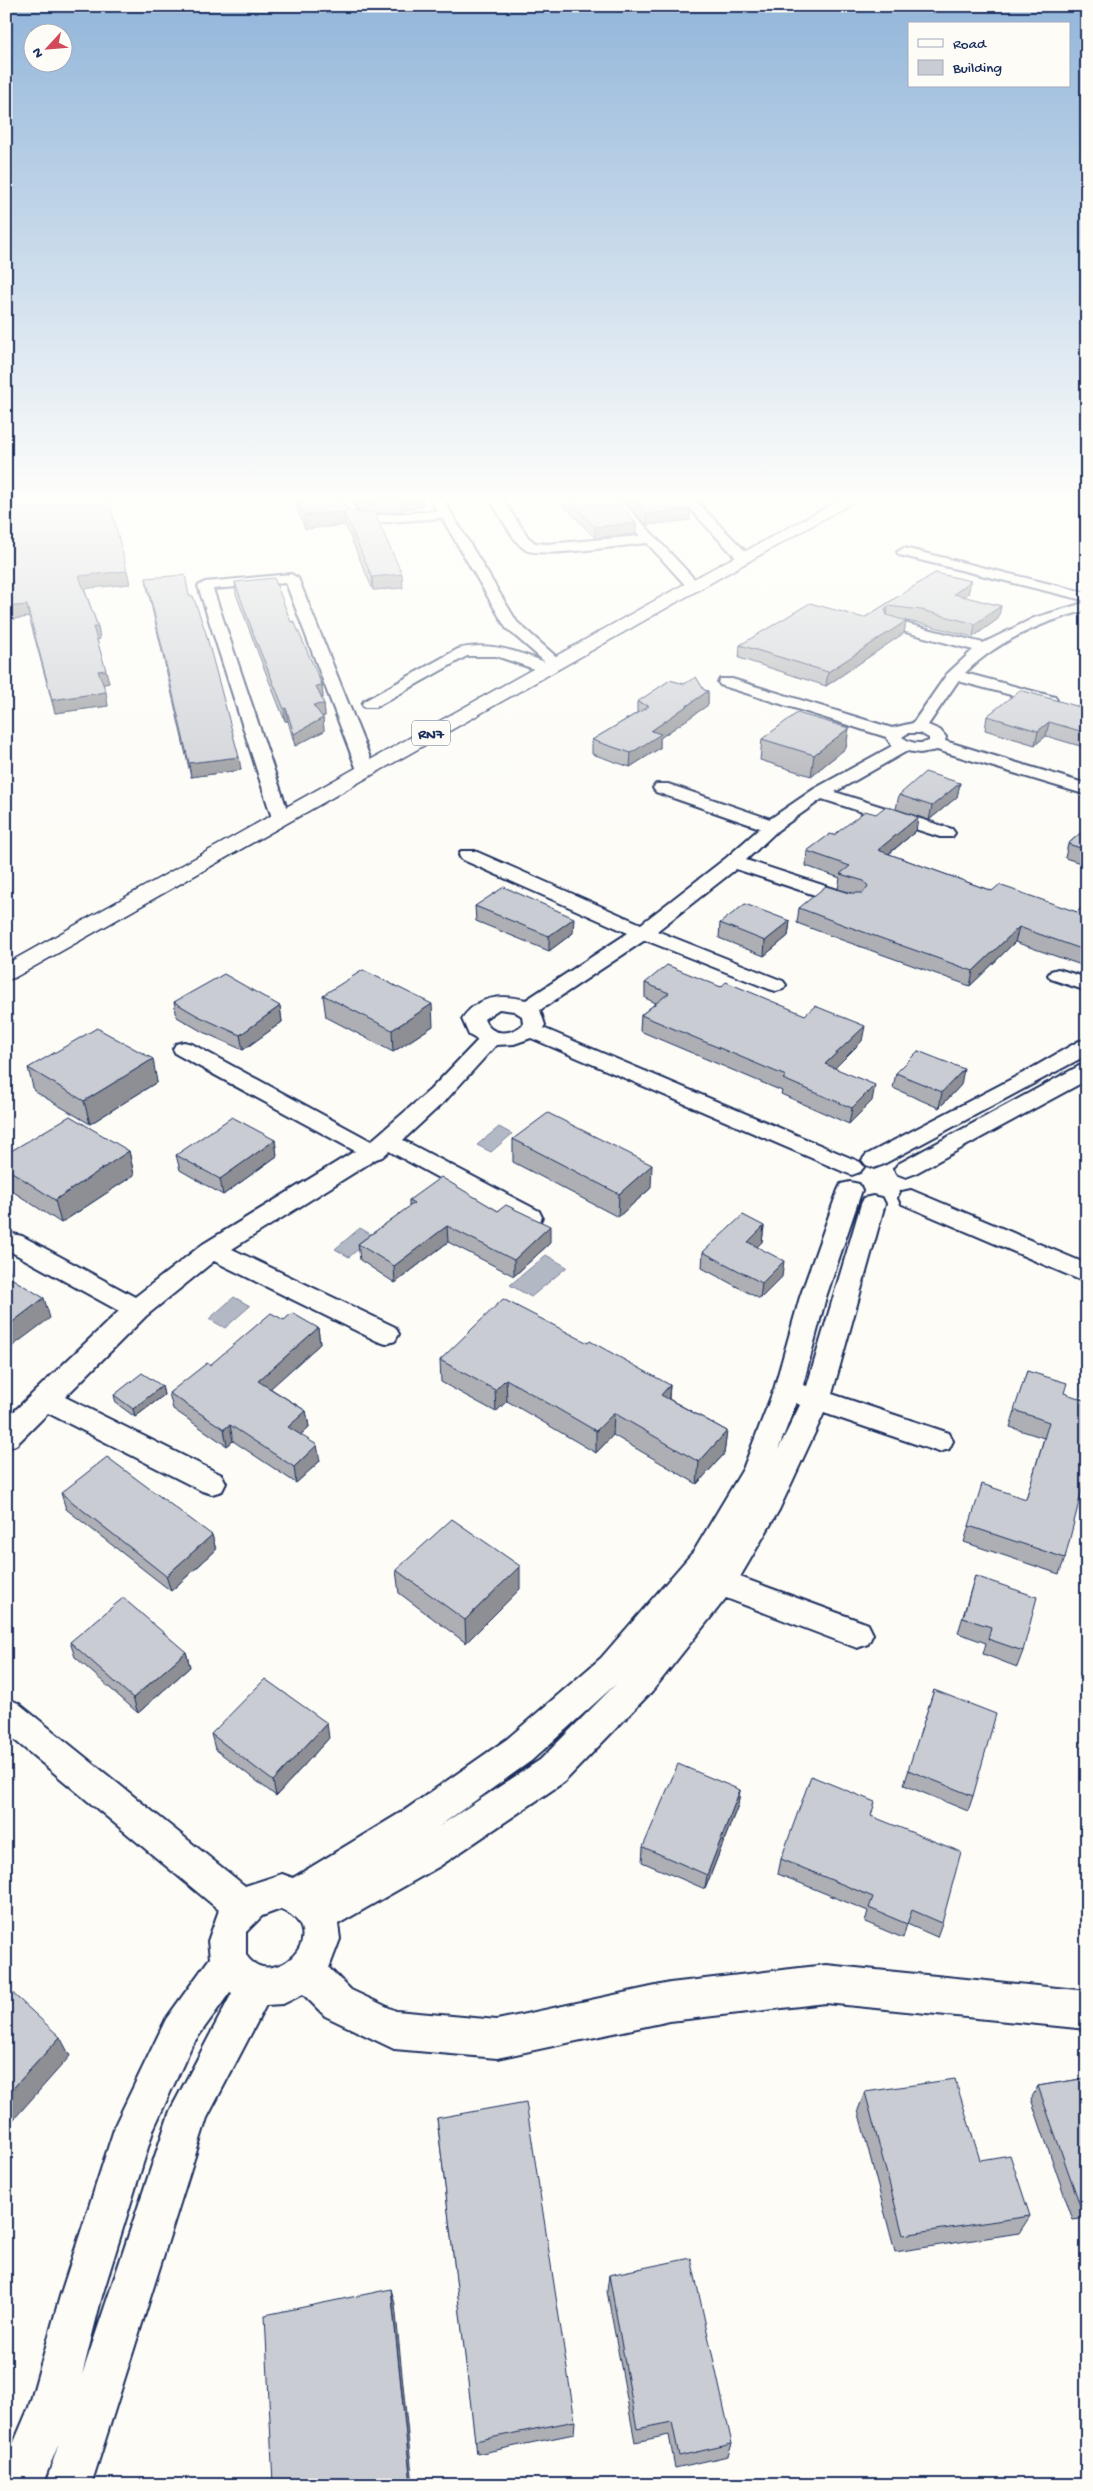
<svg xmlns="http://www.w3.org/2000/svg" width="1093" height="2491" viewBox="0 0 1093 2491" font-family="'Gochi Hand',sans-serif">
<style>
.water{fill:#b3b8c5;stroke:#76819c}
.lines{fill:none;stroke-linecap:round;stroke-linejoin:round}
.minor-casing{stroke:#1b2f5e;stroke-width:4}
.primary-casing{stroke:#1b2f5e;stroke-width:3}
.minor{fill:#fdfcf7;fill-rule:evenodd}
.primary{fill:#fdfcf7;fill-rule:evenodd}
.wall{fill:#adafb5;stroke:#1b2f5e}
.shaded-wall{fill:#8d8f94;stroke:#1b2f5e}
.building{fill:#c9ccd3;stroke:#1b2f5e}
.labels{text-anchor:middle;stroke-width:4.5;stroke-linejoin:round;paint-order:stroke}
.shield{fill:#fdfcf7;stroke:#5f6c8c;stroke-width:1}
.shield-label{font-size:15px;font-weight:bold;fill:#1b2f5e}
</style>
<rect width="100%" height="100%" fill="#fdfcf7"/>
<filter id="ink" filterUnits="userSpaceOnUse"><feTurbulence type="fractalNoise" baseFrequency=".02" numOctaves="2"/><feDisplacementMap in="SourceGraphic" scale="10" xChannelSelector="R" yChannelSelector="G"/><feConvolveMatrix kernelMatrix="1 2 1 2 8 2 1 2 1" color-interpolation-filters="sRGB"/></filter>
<g filter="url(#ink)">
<path class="water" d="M 499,1127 L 512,1134 L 491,1152 L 477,1145 Z
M 360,1228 L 374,1236 L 349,1257 L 335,1249 Z
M 546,1255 L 567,1267 L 531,1297 L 510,1285 Z
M 234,1297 L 250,1306 L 225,1328 L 209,1319 Z"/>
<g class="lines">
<g class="minor-casing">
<path id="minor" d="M 336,496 L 348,496 L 358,514 L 362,516 L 437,511 L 429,496 L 441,496 L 517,622 L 560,660 L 563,663 L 560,666 L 553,667 L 551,671 L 546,673 L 496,656 L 467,656 L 376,707 L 364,707 L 362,704 L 364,701 L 458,649 C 488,641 516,651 545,662 L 506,628 L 442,518 L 361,524 L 348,520 Z
M 488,496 L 500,496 L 528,537 L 535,543 L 547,544 L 640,536 L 604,496 L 617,496 L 700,585 L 698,588 L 688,588 L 647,543 C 625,545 541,558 526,550 C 513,543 497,509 488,496 Z
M 678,496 L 691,496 L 749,555 L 751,558 L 749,561 L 739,561 Z
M 904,548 L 1087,593 L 1087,601 L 899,555 L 897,552 Z
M 291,574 L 298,578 L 375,770 L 372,774 L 360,774 L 357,770 L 286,583 L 213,589 L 290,818 L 287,822 L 275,822 L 272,818 L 198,586 L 205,582 Z
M 1087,602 L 1087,610 C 1042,622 998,640 965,673 L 1055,697 L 1057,700 L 1055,703 L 1049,705 L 958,681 L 928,725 L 940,730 L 946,737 L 945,741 L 1087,784 L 1087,795 L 937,750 L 920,753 L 907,751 L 835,792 L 952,829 L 955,833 L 952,837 L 940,837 L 822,799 L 778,830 L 746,860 L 859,897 L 862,901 L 859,905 L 845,905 L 736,869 L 657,931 L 783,981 L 786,985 L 783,989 L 776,991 L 769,989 L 645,940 L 540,1010 L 545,1025 L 543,1028 L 860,1162 L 864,1167 L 860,1172 L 852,1175 L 844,1172 L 531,1038 L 514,1044 L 496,1045 L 446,1100 L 403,1140 L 539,1211 L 542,1217 L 539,1223 L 530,1225 L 521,1223 L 389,1151 L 382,1157 L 376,1159 L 232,1249 L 395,1327 L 399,1334 L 395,1341 L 386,1344 L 377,1341 L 214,1261 L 146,1316 L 65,1397 L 222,1475 L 226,1483 L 222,1491 L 212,1494 L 202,1491 L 48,1413 L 16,1445 L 6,1448 L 6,1419 L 119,1311 L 6,1249 L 6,1235 L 13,1234 L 22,1236 L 135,1297 L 203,1244 L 355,1151 L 176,1054 L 173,1049 L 176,1044 L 184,1042 L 192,1044 L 371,1141 L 430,1090 L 478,1040 L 469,1035 L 462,1019 C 477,996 501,994 526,1000 L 628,933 L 461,859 L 459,855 L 461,851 L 475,851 L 641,924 L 726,858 L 760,828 L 656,792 L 653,788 L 656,784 L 668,784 L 770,819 L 814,789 L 892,746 L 886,737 L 720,685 L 718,682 L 720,679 L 732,679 L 892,728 L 913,723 L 947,674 L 973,650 L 887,627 L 885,624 L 887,621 L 892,620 L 983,643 L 1034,618 ZM 908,733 L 920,733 L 929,738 L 929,741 C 919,745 910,743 902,737 ZM 499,1009 L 514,1011 L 522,1016 L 523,1024 C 511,1036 490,1036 484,1019 Z
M 1058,969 L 1087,978 L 1087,991 L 1051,979 L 1048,975 L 1051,971 Z
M 1087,1040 L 1087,1055 L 882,1165 L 874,1168 L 866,1165 L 862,1160 L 866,1155 L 1027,1071 L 1079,1041 Z
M 1087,1064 L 1087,1080 L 914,1174 L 906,1177 L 898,1174 L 894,1169 L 898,1164 L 1079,1066 Z
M 850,1182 L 859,1184 L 862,1190 L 826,1297 L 803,1385 L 807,1386 L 861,1204 L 864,1198 L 873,1196 L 882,1198 L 885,1204 L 832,1394 L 949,1433 L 953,1441 L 949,1449 L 939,1452 L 824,1413 L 779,1510 L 740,1577 L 868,1624 L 873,1634 L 868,1644 L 857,1648 L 726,1598 L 653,1690 L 564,1782 L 440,1866 L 338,1924 L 340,1939 L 329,1968 L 351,1990 L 396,2011 L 497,2020 L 670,1983 L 826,1965 L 1087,1991 L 1087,2029 L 826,2003 L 670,2021 L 497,2058 L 394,2049 L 325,2016 L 303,1994 L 283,2004 L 266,2005 L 207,2118 L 91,2485 L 45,2485 L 59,2443 L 42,2485 L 6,2485 L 6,2461 L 29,2407 L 60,2296 L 116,2123 L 166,2019 L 210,1958 L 208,1941 L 219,1910 L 6,1733 L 6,1698 L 18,1703 L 245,1886 L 282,1874 L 293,1878 L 405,1810 L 507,1739 L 601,1658 L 694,1551 L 743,1469 L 774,1389 L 800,1297 L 838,1190 L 841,1184 ZM 796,1403 L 800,1405 L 778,1450 ZM 616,1684 L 540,1760 L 438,1827 L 531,1761 ZM 281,1909 C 336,1934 271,1993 246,1955 L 246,1932 L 262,1916 ZM 230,1992 L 232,1993 L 170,2111 L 82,2375 L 102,2296 L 154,2128 L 192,2045 Z
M 911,1190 L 1087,1264 L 1087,1283 L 902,1204 L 899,1198 L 902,1192 Z"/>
</g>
<g class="primary-casing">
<path id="primary" d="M 847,496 L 864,496 L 14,978 L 6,980 L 6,964 L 688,582 Z"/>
</g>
<use href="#minor" class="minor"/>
<use href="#primary" class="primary"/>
</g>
<path class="wall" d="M 6,496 L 127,571 L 130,584 L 84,588 L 98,627 L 100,639 L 97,640 L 109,683 L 103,684 L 108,706 L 55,713 L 29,617 L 6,620 Z
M 286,496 L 340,496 L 346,509 L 360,513 L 361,513 L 350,496 L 422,496 L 422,507 L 402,509 L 403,511 L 375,513 L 403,588 L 373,590 L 345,525 L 305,529 L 292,497 L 287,497 Z
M 565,496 L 611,496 L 636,523 L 636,534 L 595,538 L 565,507 Z
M 619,496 L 676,496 L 690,520 L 647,525 Z
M 935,573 L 971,581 L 968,594 L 964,597 L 1001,606 L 998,619 L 973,637 L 919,623 L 906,621 L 904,633 L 826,686 L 739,658 L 740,645 L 864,618 Z
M 146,578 L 189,596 L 241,770 L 191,777 L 148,591 Z
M 235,582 L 291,622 L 322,685 L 323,698 L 321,698 L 324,704 L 325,716 L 322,717 L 323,718 L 324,731 L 295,746 L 288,721 L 285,721 L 258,653 L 236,594 Z
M 704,690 L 708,691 L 708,705 L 660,738 L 660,748 L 630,767 L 592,754 L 592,740 L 637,713 L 637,702 Z
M 1087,709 L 1087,748 L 1046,736 L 1035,745 L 985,730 L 987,716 Z
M 849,728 L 846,748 L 811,776 L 760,760 L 762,739 Z
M 960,783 L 957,797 L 929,820 L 896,809 L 899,795 Z
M 876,814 L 918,817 L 916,831 L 889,854 L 992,891 L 1077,912 L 1087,903 L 1087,967 L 1015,942 L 970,986 L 842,940 L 797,923 L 799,908 L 849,893 L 852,893 L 838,889 L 840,878 L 806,866 L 807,851 L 834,835 Z
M 1087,827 L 1087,865 L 1065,858 L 1068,844 Z
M 475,906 L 573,933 L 549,951 L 476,921 Z
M 790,921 L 788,936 L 764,956 L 719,938 L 720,923 Z
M 645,983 L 721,987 L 862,1041 L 835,1068 L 872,1101 L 849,1124 L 781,1094 L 782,1091 L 640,1031 L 641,1015 L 656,1003 L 645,998 Z
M 323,995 L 433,1026 L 393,1052 L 326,1017 Z
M 174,1002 L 280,1006 L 282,1022 L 243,1050 L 201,1031 L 177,1017 Z
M 28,1068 L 157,1082 L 90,1124 L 34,1091 Z
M 896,1073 L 961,1085 L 939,1108 L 893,1088 Z
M 513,1139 L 651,1188 L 618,1217 L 513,1162 Z
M 275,1140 L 277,1156 L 223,1195 L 180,1170 L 176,1155 Z
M 129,1151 L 134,1175 L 61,1223 L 6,1187 L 6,1154 Z
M 409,1200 L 550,1243 L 514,1276 L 448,1242 L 395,1283 L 360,1260 L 358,1244 L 409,1207 Z
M 764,1226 L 762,1242 L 757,1247 L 782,1277 L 760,1299 L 702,1268 L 703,1252 Z
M 284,1320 L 318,1328 L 320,1344 L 270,1388 L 306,1411 L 309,1427 L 300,1435 L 320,1461 L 296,1483 L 233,1441 L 227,1446 L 173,1409 L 169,1393 L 210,1365 Z
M 440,1360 L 670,1385 L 669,1399 L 727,1431 L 724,1454 L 697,1484 L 613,1435 L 596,1453 L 507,1401 L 496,1412 L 441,1382 Z
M 1027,1371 L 1064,1393 L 1065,1558 L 1059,1574 L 964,1542 L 969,1526 L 1026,1499 L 1044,1438 L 1010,1427 Z
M 162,1386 L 164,1395 L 135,1417 L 116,1403 L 114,1395 Z
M 61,1493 L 212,1535 L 216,1550 L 171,1591 L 66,1509 Z
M 396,1570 L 520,1589 L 466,1643 L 399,1593 Z
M 975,1576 L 1023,1651 L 1017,1667 L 983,1654 L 986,1643 L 958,1633 Z
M 70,1642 L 186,1652 L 190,1667 L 138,1713 L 75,1657 Z
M 1087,1663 L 1087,1684 L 1082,1682 Z
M 934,1690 L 973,1796 L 968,1811 L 904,1785 Z
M 211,1734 L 329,1738 L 276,1796 L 215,1749 Z
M 1087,1786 L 1087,1812 L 1081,1810 Z
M 740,1790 L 738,1805 L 705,1889 L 642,1862 L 643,1847 Z
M 871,1816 L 942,1923 L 937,1937 L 907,1924 L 903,1938 L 865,1922 L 868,1911 L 778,1874 L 781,1859 Z
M 1087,2078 L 1087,2218 L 1073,2220 L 1031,2099 L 1038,2086 Z
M 865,2092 L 980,2160 L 1030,2216 L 1019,2233 L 895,2252 L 858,2110 Z
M 437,2118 L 575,2421 L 574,2434 L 477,2454 Z
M 609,2275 L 732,2444 L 728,2456 L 675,2468 L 669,2435 L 635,2442 L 607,2291 Z"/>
<path class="shaded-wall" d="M 400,496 L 422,496 L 422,507 L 402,509 L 402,498 Z
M 690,509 L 690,520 L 647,525 L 647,514 Z
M 344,512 L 345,525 L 305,529 L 304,515 Z
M 636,523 L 636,534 L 595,538 L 595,527 Z
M 127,571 L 130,584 L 82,589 L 79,576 Z
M 402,574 L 403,588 L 373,590 L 372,577 Z
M 971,581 L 968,594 L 951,607 L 954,594 Z
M 27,605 L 29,617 L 6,620 L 6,607 Z
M 888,606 L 887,619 L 885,610 Z
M 1001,606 L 998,619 L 973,637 L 975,624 Z
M 906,621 L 904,633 L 826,686 L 828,672 Z
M 93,627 L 98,627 L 100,639 L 95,640 Z
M 106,670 L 109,683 L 101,685 L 98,671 Z
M 322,685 L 323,698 L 317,698 L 316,686 Z
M 708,691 L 708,705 L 660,738 L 660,748 L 630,767 L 631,753 L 651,731 Z
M 106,692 L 108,706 L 55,713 L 52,700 Z
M 324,704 L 325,716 L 315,718 L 313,705 Z
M 286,708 L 288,721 L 285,721 L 284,709 Z
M 323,718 L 324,731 L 295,746 L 294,734 Z
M 1049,722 L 1046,736 L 1035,745 L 1038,731 Z
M 849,728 L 846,748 L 811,776 L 814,755 Z
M 239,757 L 241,770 L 191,777 L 189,763 Z
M 960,783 L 957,797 L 929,820 L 932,806 Z
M 918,817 L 916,831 L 876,864 L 878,850 Z
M 574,918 L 573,933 L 549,951 L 549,936 Z
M 790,921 L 788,936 L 764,956 L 765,941 Z
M 1019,927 L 1015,942 L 970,986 L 973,971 Z
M 432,1004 L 433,1026 L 393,1052 L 392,1030 Z
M 280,1006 L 282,1022 L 243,1050 L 240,1035 Z
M 865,1026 L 862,1041 L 823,1080 L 825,1064 Z
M 153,1059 L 157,1082 L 90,1124 L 84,1101 Z
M 964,1069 L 961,1085 L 939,1108 L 942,1092 Z
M 875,1085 L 872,1101 L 849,1124 L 852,1108 Z
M 275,1140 L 277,1156 L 223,1195 L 220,1179 Z
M 129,1151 L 134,1175 L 61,1223 L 55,1200 Z
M 652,1165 L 651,1188 L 618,1217 L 619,1194 Z
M 447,1226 L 448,1242 L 395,1283 L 394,1266 Z
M 550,1226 L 550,1243 L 514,1276 L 514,1260 Z
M 764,1226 L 762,1242 L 746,1258 L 748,1242 Z
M 6,1257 L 11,1273 L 6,1276 Z
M 784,1261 L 782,1277 L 760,1299 L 762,1283 Z
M 44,1298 L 50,1318 L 6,1351 L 6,1327 Z
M 318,1328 L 320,1344 L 261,1397 L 258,1381 Z
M 506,1379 L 507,1401 L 496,1412 L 495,1390 Z
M 670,1385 L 668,1407 L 661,1395 Z
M 162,1386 L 164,1395 L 135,1417 L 133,1409 Z
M 306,1411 L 309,1427 L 291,1443 L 288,1427 Z
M 614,1413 L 613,1435 L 596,1453 L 596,1431 Z
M 230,1425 L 233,1441 L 227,1446 L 224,1429 Z
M 727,1431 L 724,1454 L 697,1484 L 699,1462 Z
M 317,1445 L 320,1461 L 296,1483 L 294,1467 Z
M 212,1535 L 216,1550 L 171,1591 L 166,1576 Z
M 520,1566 L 520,1589 L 466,1643 L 465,1620 Z
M 186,1652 L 190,1667 L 138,1713 L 133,1698 Z
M 327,1723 L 329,1738 L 276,1796 L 273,1781 Z
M 740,1790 L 738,1805 L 705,1889 L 707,1875 Z
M 60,2037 L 70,2056 L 6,2128 L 6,2096 Z
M 391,2289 L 395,2304 L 413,2485 L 411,2485 Z"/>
<path class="building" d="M 6,496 L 108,496 L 127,571 L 79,576 L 98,627 L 93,627 L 106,670 L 98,671 L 106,692 L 52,700 L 27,605 L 6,607 Z
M 295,496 L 340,496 L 346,509 L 360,513 L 374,512 L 402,574 L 372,577 L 344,512 L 304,515 Z
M 358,496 L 405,496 L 400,496 L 402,498 L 361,501 Z
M 565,496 L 611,496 L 636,523 L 595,527 Z
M 630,496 L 676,496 L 690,509 L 647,514 Z
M 935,573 L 971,581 L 954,594 L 1001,606 L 975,624 L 921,610 L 888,606 L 885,610 L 887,615 L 906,621 L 828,672 L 740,645 L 810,603 L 864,618 Z
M 185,575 L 189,596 L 193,596 L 205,630 L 239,757 L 189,763 L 146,578 Z
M 274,578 L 291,622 L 294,621 L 322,685 L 316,686 L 324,704 L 313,705 L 323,718 L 294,734 L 286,708 L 284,709 L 256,641 L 235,582 Z
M 696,677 L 704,690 L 708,691 L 651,731 L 661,734 L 631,753 L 592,740 L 649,706 L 637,702 L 670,680 L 684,684 Z
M 1020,690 L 1087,709 L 1087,733 L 1049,722 L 1038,731 L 987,716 Z
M 797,713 L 849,728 L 814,755 L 762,739 Z
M 925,772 L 960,783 L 932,806 L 899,795 Z
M 886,806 L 918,817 L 878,850 L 992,891 L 999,885 L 1077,912 L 1087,903 L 1087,951 L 1019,927 L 973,971 L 844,925 L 799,908 L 826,886 L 849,893 L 863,893 L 868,886 L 864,881 L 840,874 L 850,866 L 807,851 L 830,834 L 834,835 L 865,811 L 876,814 Z
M 1087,827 L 1087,850 L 1068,844 Z
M 504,887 L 574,918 L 549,936 L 475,906 Z
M 745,904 L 790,921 L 765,941 L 720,923 Z
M 667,965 L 721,987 L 726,982 L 805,1015 L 815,1006 L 865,1026 L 825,1064 L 875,1085 L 852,1108 L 783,1079 L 786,1076 L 641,1015 L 669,993 L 645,983 Z
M 363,970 L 432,1004 L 392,1030 L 323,995 Z
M 224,974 L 280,1006 L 240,1035 L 198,1016 L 174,1002 Z
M 97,1028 L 153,1059 L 84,1101 L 28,1068 Z
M 918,1051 L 964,1069 L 942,1092 L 896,1073 Z
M 548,1113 L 652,1165 L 619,1194 L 513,1139 Z
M 70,1116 L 129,1151 L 55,1200 L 6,1168 L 6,1154 Z
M 232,1117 L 275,1140 L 220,1179 L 176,1155 Z
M 441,1177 L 498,1211 L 506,1205 L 550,1226 L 514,1260 L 447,1226 L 394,1266 L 358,1244 L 414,1203 L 409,1200 Z
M 743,1215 L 764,1226 L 748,1242 L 784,1261 L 762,1283 L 703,1252 Z
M 6,1275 L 44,1298 L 6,1327 Z
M 503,1299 L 588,1343 L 590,1341 L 670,1385 L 661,1395 L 727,1431 L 699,1462 L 614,1413 L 596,1431 L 506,1379 L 495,1390 L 440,1360 Z
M 271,1313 L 284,1320 L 292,1313 L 318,1328 L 258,1381 L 306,1411 L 288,1427 L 317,1445 L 294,1467 L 230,1425 L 224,1429 L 169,1393 L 207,1363 L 210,1365 Z
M 1027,1371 L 1067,1383 L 1064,1393 L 1087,1401 L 1087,1470 L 1065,1558 L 969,1526 L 982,1484 L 1026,1499 L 1049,1422 L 1014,1410 Z
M 142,1373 L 162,1386 L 133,1409 L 114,1395 Z
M 107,1457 L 212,1535 L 166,1576 L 61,1493 Z
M 452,1519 L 520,1566 L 465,1620 L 396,1570 Z
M 975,1576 L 1037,1597 L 1023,1651 L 988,1639 L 991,1627 L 963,1618 Z
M 123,1598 L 186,1652 L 133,1698 L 70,1642 Z
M 265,1679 L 327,1723 L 273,1781 L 211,1734 Z
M 934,1690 L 996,1714 L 973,1796 L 908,1770 Z
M 678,1764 L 740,1790 L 707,1875 L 643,1847 Z
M 811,1776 L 875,1802 L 871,1816 L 961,1852 L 942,1923 L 912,1910 L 907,1924 L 869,1908 L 873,1897 L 781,1859 Z
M 6,1987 L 60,2037 L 6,2096 Z
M 1087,2078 L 1087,2207 L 1081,2208 L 1038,2086 Z
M 955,2079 L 980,2160 L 1010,2155 L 1030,2216 L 903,2235 L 865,2092 Z
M 526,2102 L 575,2421 L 475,2441 L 437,2118 Z
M 691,2258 L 732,2444 L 679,2456 L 672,2422 L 637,2429 L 609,2275 Z
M 391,2289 L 411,2485 L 273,2485 L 265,2315 Z"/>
</g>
<linearGradient id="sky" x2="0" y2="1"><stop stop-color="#93b6da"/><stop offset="0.59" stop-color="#fefefb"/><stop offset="1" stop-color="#fefefb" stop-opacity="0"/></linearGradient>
<rect width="1093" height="844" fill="url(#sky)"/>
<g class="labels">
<rect class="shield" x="412" y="720.5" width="38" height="25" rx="4"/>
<g class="shield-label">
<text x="431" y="738">RN7</text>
</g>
</g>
<rect width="1093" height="2491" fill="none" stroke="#fdfcf7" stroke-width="25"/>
<rect x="12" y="12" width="1068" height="2466" fill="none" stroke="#1b2f5e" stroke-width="2" filter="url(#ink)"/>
<rect x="908" y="22" width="162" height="65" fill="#fdfcf7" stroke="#a3aaba"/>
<rect x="918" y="39" width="25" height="8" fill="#fdfcf7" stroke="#a3aaba"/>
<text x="953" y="48" font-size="15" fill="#1b2f5e">Road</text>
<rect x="918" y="60" width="25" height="15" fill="#c9ccd3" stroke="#a3aaba"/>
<text x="953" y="72" font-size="15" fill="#1b2f5e">Building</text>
<g transform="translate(48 48) rotate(244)"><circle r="24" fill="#fdfcf7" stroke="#a3aaba"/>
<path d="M0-4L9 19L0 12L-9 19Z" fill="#d1495b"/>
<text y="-8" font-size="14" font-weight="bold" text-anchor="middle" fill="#1b2f5e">N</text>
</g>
</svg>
